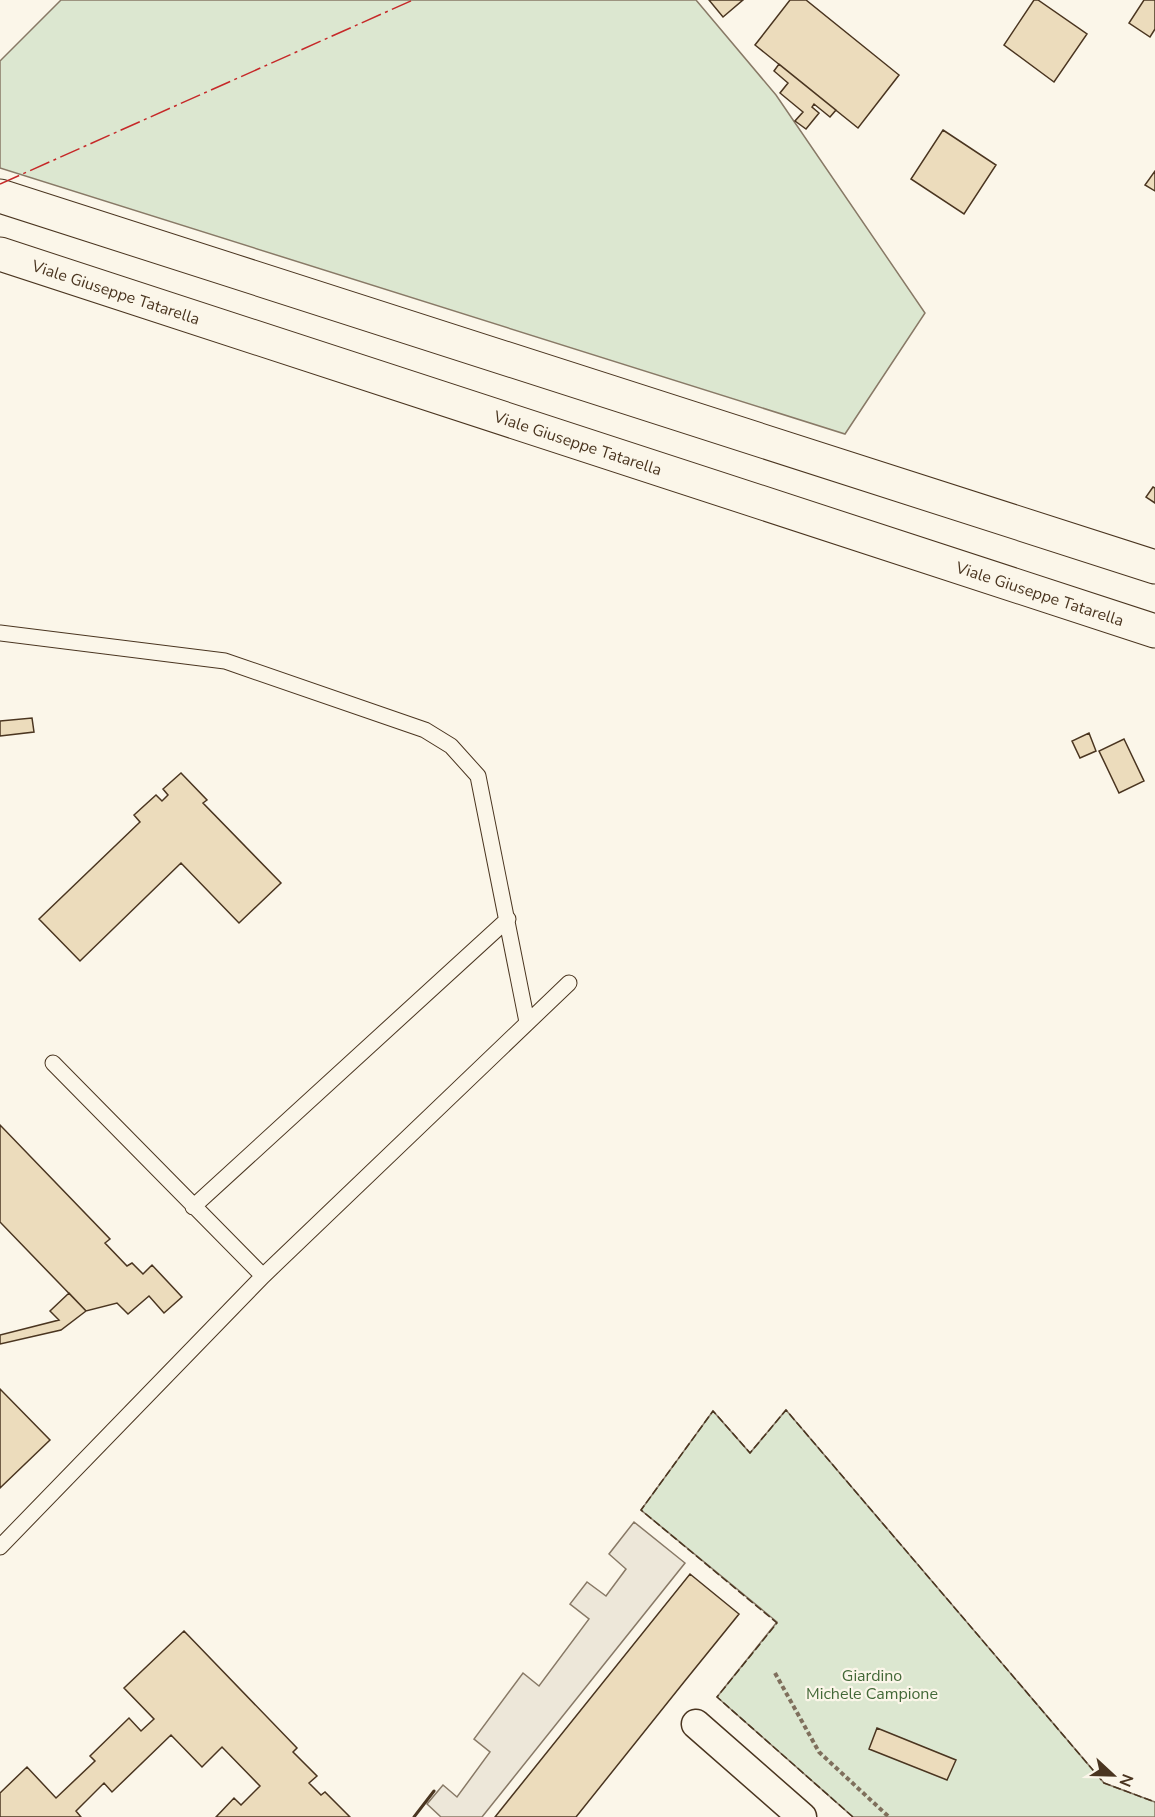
<svg xmlns="http://www.w3.org/2000/svg" width="1155" height="1817" viewBox="0 0 1155 1817" font-family="'Nunito Sans',sans-serif">
<style>
.green{fill:#dce7d0;stroke:#887966;stroke-width:1.5}
.parking{fill:#ede7d9;stroke:#887966;stroke-width:1.5}
.building{fill:#ecdcbc;stroke:#4a3520;stroke-width:1.5}
.lines{fill:none;stroke-linecap:round;stroke-linejoin:round}
.lane-casing{stroke:#4a3520;stroke-width:17}
.street-casing{stroke:#4a3520;stroke-width:31}
.secondary-casing{stroke:#4a3520;stroke-width:35}
.path{stroke:#7f6f5c;stroke-width:4;stroke-dasharray:4.5 3;stroke-linecap:butt}
.lane{stroke:#fbf6e9;stroke-width:15}
.street{stroke:#fbf6e9;stroke-width:28}
.secondary{stroke:#fbf6e9;stroke-width:33}
.fence{stroke:#4a3520;stroke-width:1.5;stroke-dasharray:8 3;stroke-linecap:butt}
.wall{stroke:#4a3520;stroke-width:3}
.power{stroke:#c62828;stroke-width:1.5;stroke-dasharray:21 4.5 3 4.5;stroke-linecap:butt}
.labels{text-anchor:middle;stroke-width:4.5;stroke-linejoin:round;paint-order:stroke}
.street-label{font-size:16px;fill:#4a3520;stroke:#fbf6e9}
.park-label{font-size:16px;fill:#436837;stroke:#fbf6e9}
</style>
<rect width="100%" height="100%" fill="#fbf6e9"/>
<path class="green" d="M 61,0 L 696,0 L 776,95 L 925,313 L 845,434 L 0,168 L 0,61 Z
M 786,1410 L 1104,1783 L 1155,1802 L 1155,1817 L 853,1817 L 717,1697 L 777,1622 L 641,1510 L 713,1411 L 750,1453 Z"/>
<path class="parking" d="M 634,1522 L 685,1563 L 482,1817 L 441,1817 L 427,1804 L 443,1785 L 457,1797 L 490,1752 L 474,1739 L 523,1673 L 539,1686 L 589,1619 L 570,1604 L 587,1582 L 606,1596 L 626,1569 L 609,1554 Z"/>
<path class="building" d="M 709,0 L 743,0 L 723,17 Z
M 790,0 L 806,0 L 899,75 L 858,128 L 755,45 Z
M 1034,0 L 1038,0 L 1087,34 L 1054,82 L 1004,45 Z
M 1144,0 L 1155,0 L 1155,29 L 1150,37 L 1129,23 Z
M 779,64 L 836,110 L 830,117 L 814,104 L 812,107 L 819,113 L 806,129 L 795,121 L 803,112 L 780,93 L 788,83 L 774,71 Z
M 943,130 L 996,165 L 964,214 L 911,179 Z
M 1155,171 L 1155,191 L 1145,185 Z
M 1153,487 L 1155,488 L 1155,503 L 1146,497 Z
M 32,718 L 34,732 L 0,736 L 0,721 Z
M 1089,733 L 1096,751 L 1080,758 L 1072,741 Z
M 1124,739 L 1144,781 L 1119,793 L 1099,751 Z
M 181,773 L 207,800 L 203,803 L 281,883 L 239,923 L 181,863 L 80,961 L 39,919 L 140,822 L 134,815 L 156,795 L 162,801 L 168,795 L 163,789 Z
M 0,1125 L 110,1239 L 105,1243 L 127,1266 L 132,1263 L 143,1274 L 152,1265 L 182,1297 L 164,1313 L 149,1296 L 128,1314 L 117,1303 L 86,1311 L 0,1222 Z
M 69,1293 L 86,1311 L 61,1330 L 0,1344 L 0,1335 L 59,1320 L 50,1311 Z
M 0,1389 L 50,1440 L 0,1488 Z
M 690,1574 L 739,1614 L 684,1682 L 576,1817 L 495,1817 Z
M 184,1631 L 297,1748 L 293,1752 L 317,1776 L 309,1783 L 321,1795 L 325,1792 L 350,1817 L 216,1817 L 234,1798 L 241,1805 L 260,1786 L 222,1747 L 202,1767 L 171,1735 L 112,1792 L 104,1783 L 76,1811 L 81,1817 L 0,1817 L 0,1793 L 27,1767 L 56,1798 L 95,1761 L 90,1756 L 129,1718 L 141,1731 L 154,1719 L 124,1688 Z
M 877,1728 L 956,1760 L 947,1780 L 869,1749 Z"/>
<g class="lines">
<g class="lane-casing">
<path id="lane" d="M 0,633 L 225,661 L 425,730 L 451,746 L 478,776 L 527,1022
M 53,1063 L 263,1276
M 193,1207 L 508,919
M 0,1547 L 263,1276 L 569,983"/>
</g>
<g class="street-casing">
<path id="street" d="M 696,1724 L 802,1817"/>
</g>
<g class="secondary-casing">
<g id="secondary">
<path d="M 0,196 L 1155,567"/>
<path id="s1" d="M 0,254 L 1155,631"/>
</g>
</g>
<path class="path" d="M 775,1673 L 819,1752 L 889,1817"/>
<use href="#lane" class="lane"/>
<use href="#street" class="street"/>
<use href="#secondary" class="secondary"/>
<path class="fence" d="M 853,1817 L 717,1697 L 777,1623 L 641,1510 L 713,1411 L 750,1453 L 786,1410 L 1104,1783 L 1155,1802"/>
<path class="wall" d="M 414,1817 L 434,1791"/>
<path class="power" d="M 0,184 L 413,0"/>
</g>
<g class="labels">
<g class="street-label">
<text dy="6" stroke="none"><textPath href="#s1" startOffset="122">Viale Giuseppe Tatarella</textPath></text>
<text dy="6" stroke="none"><textPath href="#s1" startOffset="608">Viale Giuseppe Tatarella</textPath></text>
<text dy="6" stroke="none"><textPath href="#s1" startOffset="1094">Viale Giuseppe Tatarella</textPath></text>
</g>
<g class="park-label">
<text x="872" y="1681">Giardino<tspan x="872" dy="18">Michele Campione</tspan></text>
</g>
</g>
<g transform="translate(1113 1775) rotate(112)" stroke="#fbf6e9" stroke-width="4.5" paint-order="stroke">
<path d="M0-4.5L10 22L0 15L-10 22Z" fill="#4a3520"/>
<text y="-9" font-size="16" font-weight="bold" text-anchor="middle" fill="#4a3520">N</text>
</g>
</svg>
